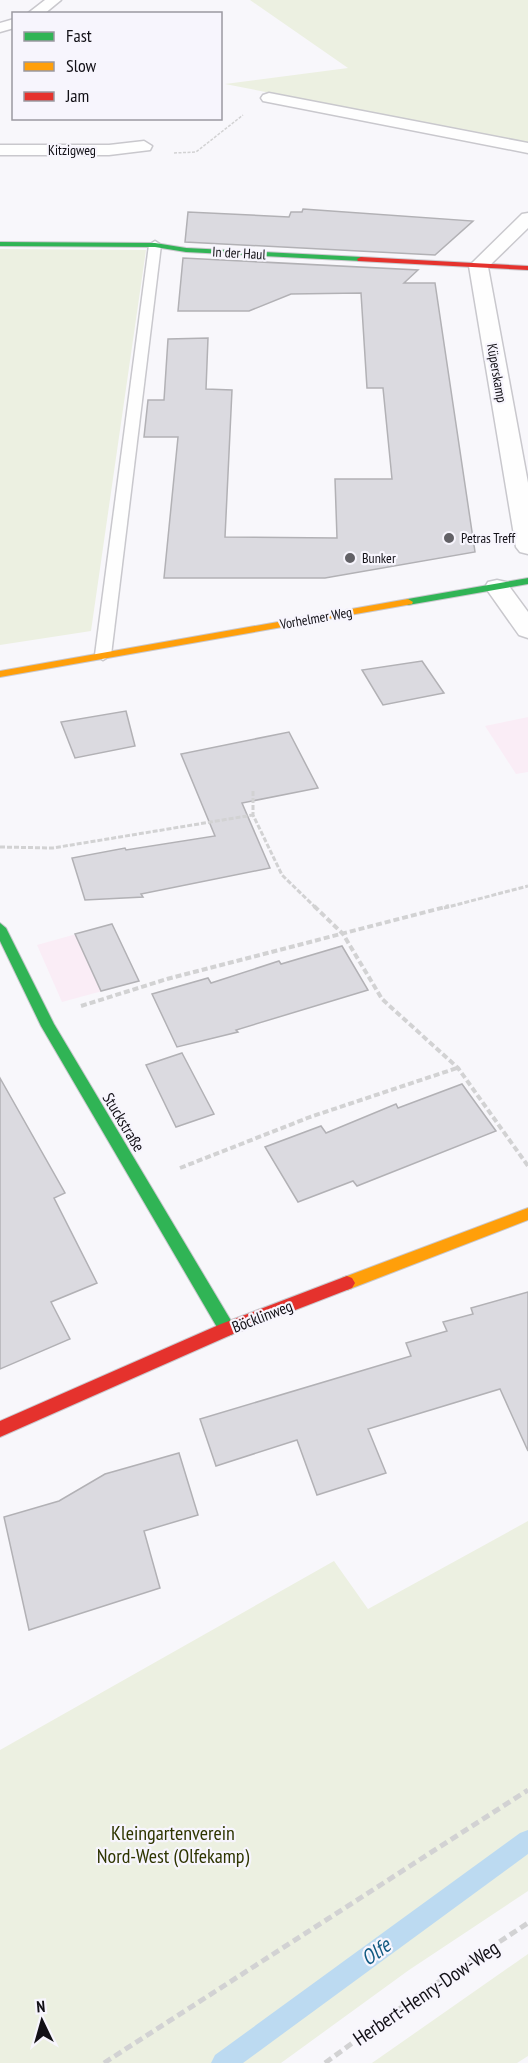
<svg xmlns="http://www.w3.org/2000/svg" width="528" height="2063" viewBox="0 0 528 2063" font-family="'PT Sans Narrow',sans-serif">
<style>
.industrial{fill:#faedf6}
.green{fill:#ecf0e1}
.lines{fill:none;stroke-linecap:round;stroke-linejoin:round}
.stream{fill:#bcdaf1;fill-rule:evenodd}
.building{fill:#dbdae0;stroke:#b2b1b5;stroke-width:1.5}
.lane-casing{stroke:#c9c8cd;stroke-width:3}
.street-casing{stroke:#c9c8cd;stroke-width:3}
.fast-casing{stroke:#c9c8cd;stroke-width:2}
.slow-casing{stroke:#c9c8cd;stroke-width:2}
.jam-casing{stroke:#c9c8cd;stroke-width:2}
.path-far3{stroke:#d2d2d3;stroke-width:1.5;stroke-dasharray:3 1.5;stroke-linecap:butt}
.path-far2{stroke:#d2d2d3;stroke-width:3;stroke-dasharray:5 2;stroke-linecap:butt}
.path-far1{stroke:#d2d2d3;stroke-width:4;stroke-dasharray:6 3;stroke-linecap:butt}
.path{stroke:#d2d2d3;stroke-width:5;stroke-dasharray:8 4.5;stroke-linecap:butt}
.lane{fill:#fefefe;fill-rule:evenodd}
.street{fill:#fefefe;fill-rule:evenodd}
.fast{fill:#30b455;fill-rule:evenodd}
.slow{fill:#ff9f0a;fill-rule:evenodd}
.jam{fill:#e5322d;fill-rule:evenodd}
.poi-dot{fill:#626166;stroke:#f7f5fd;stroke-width:2}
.labels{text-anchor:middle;stroke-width:4.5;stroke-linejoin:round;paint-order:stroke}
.far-street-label{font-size:14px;fill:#121016;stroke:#f7f5fd}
.far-poi-label{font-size:14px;fill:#121016;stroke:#f7f5fd;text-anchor:start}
.street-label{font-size:16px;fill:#121016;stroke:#f7f5fd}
.near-park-label{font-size:20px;fill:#2e3500;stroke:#f7f5fd}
.near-street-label{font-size:20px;fill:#121016;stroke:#f7f5fd}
.near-water-label{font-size:21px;font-style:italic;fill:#115a82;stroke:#f7f5fd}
</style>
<rect width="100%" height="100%" fill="#f8f7fb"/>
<path class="industrial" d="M 528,717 L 528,772 L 516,774 L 485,726 Z
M 112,924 L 139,981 L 62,1002 L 37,945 Z"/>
<path class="green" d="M 250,0 L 528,0 L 528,143 L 225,84 L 348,68 Z
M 0,249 L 146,250 L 91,631 L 0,645 Z
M 528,1521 L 528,1891 L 409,1970 L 281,2063 L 0,2063 L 0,1750 L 334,1561 L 368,1609 Z
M 528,1954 L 528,2056 L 517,2063 L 372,2063 Z"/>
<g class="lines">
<path class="stream" d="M 528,1830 L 528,1854 L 243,2063 L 211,2063 L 215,2055 L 520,1833 Z"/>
</g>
<path class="building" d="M 303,209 L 473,221 L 435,255 L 185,242 L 188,212 L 289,217 L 291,212 L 302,212 Z
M 183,258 L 418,270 L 404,283 L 435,283 L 475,552 L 325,578 L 164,578 L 178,437 L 144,437 L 148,400 L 164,400 L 168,339 L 208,338 L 206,389 L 232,390 L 225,537 L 337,538 L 335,479 L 392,479 L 383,388 L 367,388 L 361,293 L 291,294 L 249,311 L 178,311 Z
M 422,661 L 444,693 L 383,705 L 362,670 Z
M 126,711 L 135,746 L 75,758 L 61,722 Z
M 289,732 L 318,788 L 242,803 L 270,868 L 141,894 L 143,897 L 85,900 L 72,858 L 125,848 L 126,850 L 215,836 L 181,754 Z
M 112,924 L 139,981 L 101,991 L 75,934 Z
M 342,946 L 368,990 L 236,1030 L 238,1032 L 177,1047 L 152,994 L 208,978 L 211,983 L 279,961 L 281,964 Z
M 182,1053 L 214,1114 L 176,1127 L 146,1065 Z
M 0,1078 L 65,1193 L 54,1198 L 97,1283 L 51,1302 L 70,1339 L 0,1369 Z
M 462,1084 L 496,1131 L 357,1186 L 353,1181 L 298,1202 L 265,1147 L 321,1126 L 326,1133 L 396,1104 L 398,1108 Z
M 528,1292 L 528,1451 L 500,1389 L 368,1429 L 386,1473 L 317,1495 L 297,1440 L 216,1466 L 200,1419 L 411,1356 L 406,1343 L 447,1331 L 443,1322 L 473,1314 L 471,1308 Z
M 179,1453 L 198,1515 L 144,1531 L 160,1588 L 29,1630 L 4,1517 L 59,1501 L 105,1474 Z"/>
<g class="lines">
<g class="lane-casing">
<path id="lane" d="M 155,241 L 161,245 L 111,655 L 103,660 L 95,655 L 149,245 Z"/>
</g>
<g class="street-casing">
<path id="street" d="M 45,0 L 61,0 L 44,14 L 27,14 Z
M 14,19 L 14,28 L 0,32 L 0,23 Z
M 269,93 L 528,143 L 528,153 L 263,101 L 261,98 L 263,95 Z
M 144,141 L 152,146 L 150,150 L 109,155 L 0,155 L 0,145 L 109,145 Z
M 528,213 L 528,228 L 488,267 L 528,483 L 528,554 L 520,552 L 516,547 L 469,266 L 522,214 Z
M 497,580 L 506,582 L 528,612 L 528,638 L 519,635 L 485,587 L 488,582 Z"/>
</g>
<g class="fast-casing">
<path id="fast" d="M 0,242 L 155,243 L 186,248 L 361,257 L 365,259 L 361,261 L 186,252 L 155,247 L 0,246 Z
M 528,578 L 528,584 L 408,605 L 403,602 L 408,599 Z
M 0,923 L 6,928 L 54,1024 L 233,1324 L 235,1329 L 233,1334 L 227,1336 L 221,1334 L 41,1026 L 0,941 Z"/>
</g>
<g class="slow-casing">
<path id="slow" d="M 408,599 L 413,602 L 412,604 L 0,677 L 0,671 Z
M 528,1208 L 528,1220 L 347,1290 L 342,1288 L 339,1283 L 342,1278 Z"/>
</g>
<g class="jam-casing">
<path id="jam" d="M 361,257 L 528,266 L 528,270 L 358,261 L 357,259 Z
M 347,1276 L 352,1278 L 355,1283 L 352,1288 L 233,1334 L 0,1437 L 0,1421 L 221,1324 Z"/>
</g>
<path class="path-far3" d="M 174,153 L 196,152 L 243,115"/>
<path class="path-far2" d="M 253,791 L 253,815 L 282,875 L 316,908
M 0,847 L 53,848 L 253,815
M 444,908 L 528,886"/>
<path class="path-far1" d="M 314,906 L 343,934 L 382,999 L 458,1068 L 528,1166
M 81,1006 L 167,979 L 449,906
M 180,1168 L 310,1117 L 457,1068"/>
<path class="path" d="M 104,2063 L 528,1790
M 325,2063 L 417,1996 L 528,1923"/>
<use href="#lane" class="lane"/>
<use href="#street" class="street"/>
<use href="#fast" class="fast"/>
<use href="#slow" class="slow"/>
<use href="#jam" class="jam"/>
</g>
<g class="poi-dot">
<circle cx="449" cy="538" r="6"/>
<circle cx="350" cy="558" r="6"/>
</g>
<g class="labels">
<g class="far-street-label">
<text x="72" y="155">Kitzigweg</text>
<text transform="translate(239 253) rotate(3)" y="5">In der Haul</text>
<text transform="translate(497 373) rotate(80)" y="5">Küperskamp</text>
<text transform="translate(316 618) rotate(-10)" y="5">Vorhelmer Weg</text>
</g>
<g class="far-poi-label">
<text x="461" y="543">Petras Treff</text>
<text x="362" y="563">Bunker</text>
</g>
<g class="street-label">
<text transform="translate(124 1122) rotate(59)" y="6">Stuckstraße</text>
<text transform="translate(262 1316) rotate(-21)" y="6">Böcklinweg</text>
</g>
<g class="near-park-label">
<text x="173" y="1840">Kleingartenverein<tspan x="173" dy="23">Nord-West (Olfekamp)</tspan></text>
</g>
<g class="near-street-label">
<text transform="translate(426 1993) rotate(-34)" y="7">Herbert-Henry-Dow-Weg</text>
</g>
<g class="near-water-label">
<text transform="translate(376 1952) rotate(-36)" y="7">Olfe</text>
</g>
</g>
<rect x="12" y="12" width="210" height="108" fill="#f7f5fd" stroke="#9b99a1" stroke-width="1.5"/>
<rect x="24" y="32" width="30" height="9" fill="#30b455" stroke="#9b99a1" stroke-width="1.5"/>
<text x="66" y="42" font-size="18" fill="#121016">Fast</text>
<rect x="24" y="62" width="30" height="9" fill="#ff9f0a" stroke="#9b99a1" stroke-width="1.5"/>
<text x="66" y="72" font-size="18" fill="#121016">Slow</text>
<rect x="24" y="92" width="30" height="9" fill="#e5322d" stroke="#9b99a1" stroke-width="1.5"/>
<text x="66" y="102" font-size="18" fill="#121016">Jam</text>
<g transform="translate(42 2021) rotate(355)" stroke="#f7f5fd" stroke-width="4.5" paint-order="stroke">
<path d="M0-4.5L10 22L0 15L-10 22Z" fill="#121016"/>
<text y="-9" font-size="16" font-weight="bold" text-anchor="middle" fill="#121016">N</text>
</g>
</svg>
